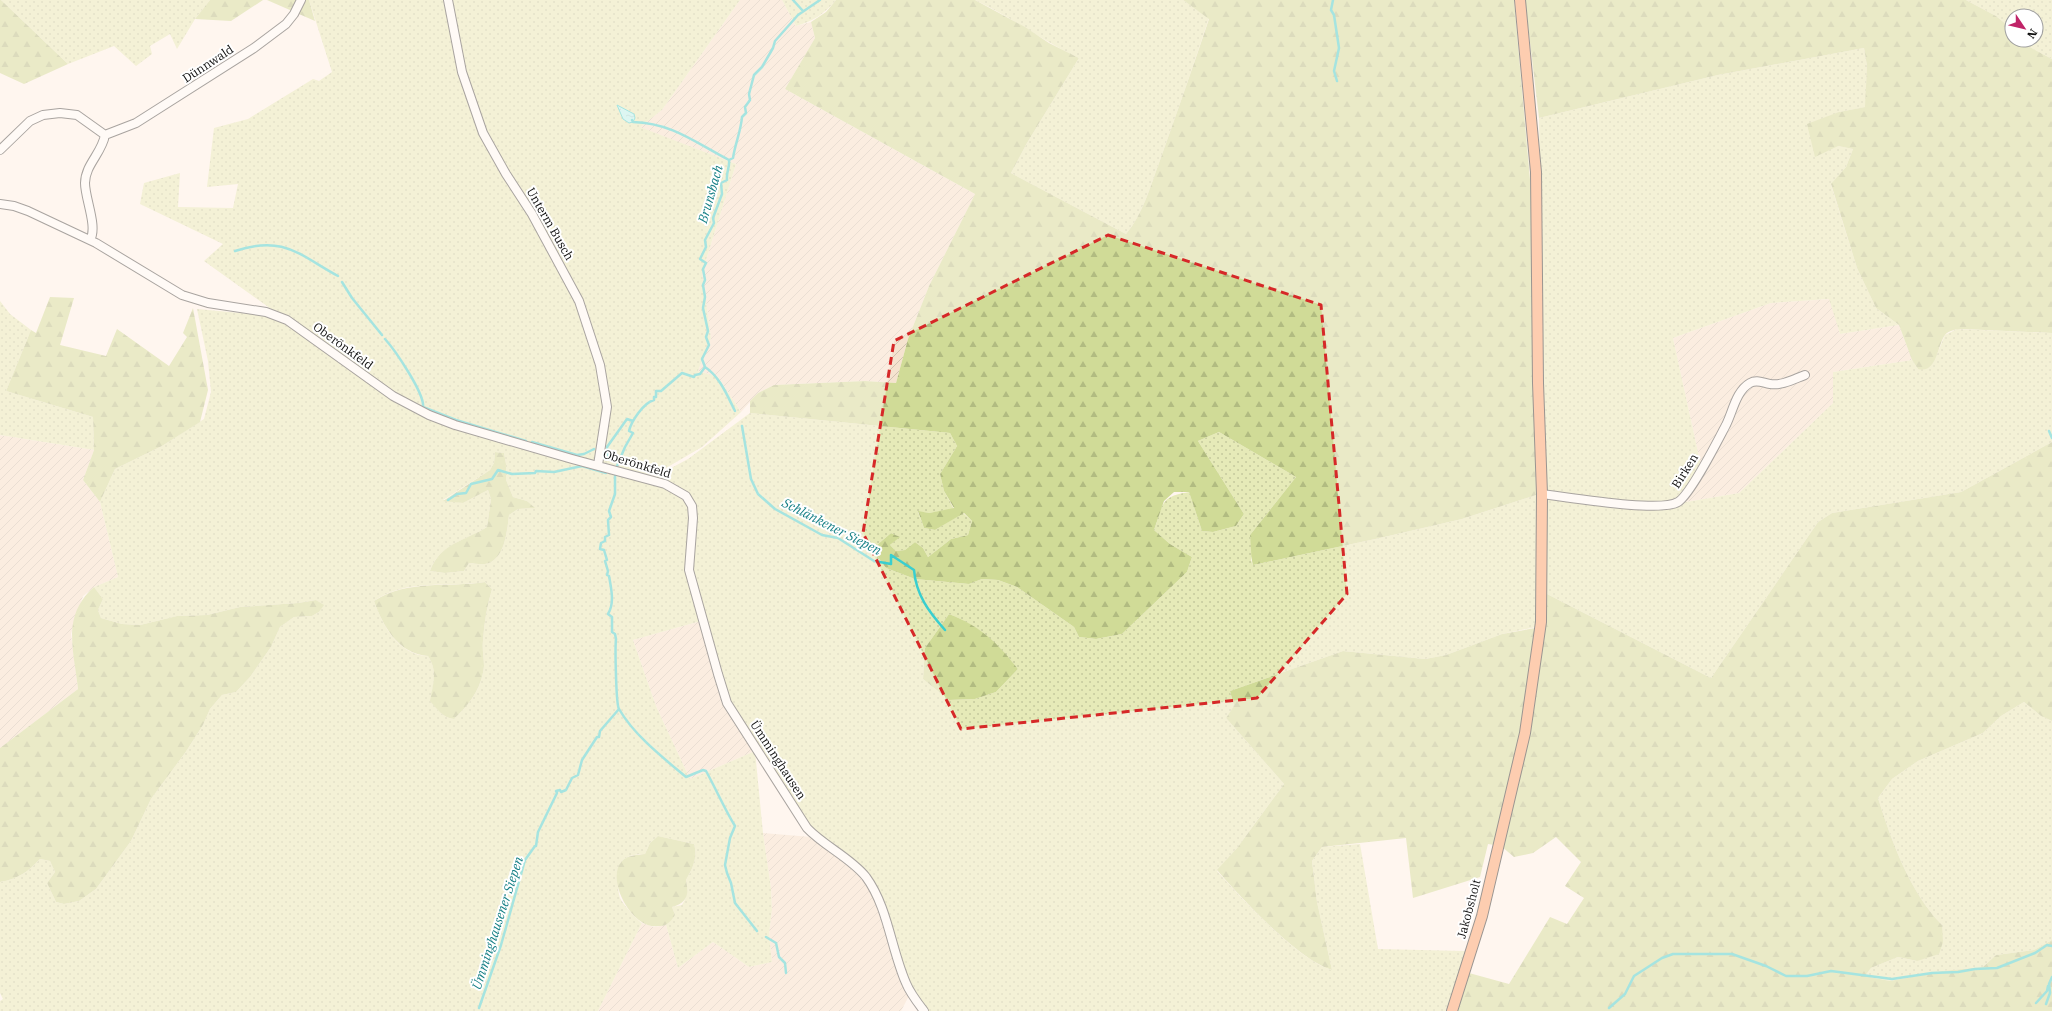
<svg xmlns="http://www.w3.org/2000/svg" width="2052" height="1011" viewBox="0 0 2052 1011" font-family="'IBM Plex Serif',serif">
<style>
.farmland{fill:url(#farmland-furrows)}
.grass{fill:url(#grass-dots);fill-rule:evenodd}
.forest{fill:url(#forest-firs)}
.water{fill:url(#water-ripples);stroke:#39cecf}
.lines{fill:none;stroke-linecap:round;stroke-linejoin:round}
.stream{stroke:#39cecf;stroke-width:2.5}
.minor-casing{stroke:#414141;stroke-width:10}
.major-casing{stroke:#1f1f1f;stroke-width:12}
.minor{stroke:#fff;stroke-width:8}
.major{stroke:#fa9b64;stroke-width:10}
.marked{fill:none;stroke:#d62828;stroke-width:3;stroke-dasharray:8 5;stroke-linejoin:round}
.labels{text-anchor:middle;stroke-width:4;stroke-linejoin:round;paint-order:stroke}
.street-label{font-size:12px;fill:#0e0e0e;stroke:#fff}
.water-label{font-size:13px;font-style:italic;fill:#147f85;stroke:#fff}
</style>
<defs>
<pattern id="farmland-furrows" width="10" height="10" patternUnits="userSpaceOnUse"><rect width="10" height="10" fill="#f5e3cf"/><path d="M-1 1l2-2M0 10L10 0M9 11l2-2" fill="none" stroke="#d1c2b1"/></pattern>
<pattern id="grass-dots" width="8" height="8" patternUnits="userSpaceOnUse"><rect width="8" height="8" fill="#e6eab8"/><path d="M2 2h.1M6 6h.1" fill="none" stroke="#c4c89d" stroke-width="1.8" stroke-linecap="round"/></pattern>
<pattern id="forest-firs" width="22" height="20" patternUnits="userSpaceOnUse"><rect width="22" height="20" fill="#d0db97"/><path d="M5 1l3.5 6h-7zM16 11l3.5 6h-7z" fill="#b1bb81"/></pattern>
<pattern id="water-ripples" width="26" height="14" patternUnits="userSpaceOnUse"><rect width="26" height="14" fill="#b3f7f6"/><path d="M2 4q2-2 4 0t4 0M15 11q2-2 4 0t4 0" fill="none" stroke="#99d3d2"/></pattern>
</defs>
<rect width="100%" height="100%" fill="#fff6ef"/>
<path class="farmland" d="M 740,0 L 782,0 L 796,26 L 811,22 L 815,38 L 785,89 L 975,194 L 929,286 L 908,339 L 896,383 L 865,381 L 774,385 L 758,393 L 741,412 L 718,377 L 698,371 L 711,338 L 702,273 L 736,164 L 639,127 L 662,110 Z
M 1830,299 L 1840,334 L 1899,325 L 1912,360 L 1833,372 L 1833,403 L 1739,493 L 1680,503 L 1701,466 L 1673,338 L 1771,303 Z
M 0,435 L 94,450 L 83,480 L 100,502 L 118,577 L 94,587 L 83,596 L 71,634 L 78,689 L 0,748 Z
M 701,621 L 755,751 L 690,779 L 656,706 L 633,640 Z
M 763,833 L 811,837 L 859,871 L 872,890 L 910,994 L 901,1011 L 598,1011 L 642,923 L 654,927 L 666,925 L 678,968 L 713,942 L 749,967 L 772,962 L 769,934 L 772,910 L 771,888 Z"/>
<path class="grass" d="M 1,0 L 210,0 L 195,19 L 177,49 L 170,34 L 150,46 L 152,54 L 136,66 L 114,46 L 68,64 Z
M 309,0 L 448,0 L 462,71 L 483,133 L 579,301 L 607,407 L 598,465 L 429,415 L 348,364 L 204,261 L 223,244 L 140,204 L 144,183 L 180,173 L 178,207 L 233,208 L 238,184 L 207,187 L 214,128 L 248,119 L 313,79 L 319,81 L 332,72 Z
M 451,0 L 740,0 L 662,110 L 640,127 L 736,164 L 702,273 L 711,338 L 698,371 L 718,377 L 741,412 L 702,447 L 666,468 L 646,477 L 600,464 L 610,407 L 581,300 L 486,133 L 464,69 Z
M 782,0 L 836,0 C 824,14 814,21 796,26 Z
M 975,0 L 1183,0 L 1209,18 C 1193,67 1176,115 1159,163 C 1150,187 1143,214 1126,234 L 1011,173 L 1027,143 L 1079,58 C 1043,41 1011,17 975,0 Z
M 1966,0 L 2052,0 L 2052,59 L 2028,46 L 2023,40 L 2036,40 L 2036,16 L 2012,16 L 2012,29 L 1996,16 Z
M 1864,48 L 1867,66 L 1866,107 L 1839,112 L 1838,146 L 1853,149 L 1846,167 L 1831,185 L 1857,268 L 1876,308 L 1899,325 L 1840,334 L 1829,299 L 1771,303 L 1673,338 L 1701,466 L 1680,503 L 1739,493 L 1833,403 L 1833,372 L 1912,360 L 1918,369 L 1937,354 L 1945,335 L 1957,329 L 2052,333 L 2052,442 L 1961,492 L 1832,513 L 1818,522 L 1711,678 L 1547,594 L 1539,118 L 1718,75 Z
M 0,301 L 10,314 L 31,330 L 6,391 L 93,417 L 94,450 L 0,435 Z
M 197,309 L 273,316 L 286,322 L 410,408 L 454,427 L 572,461 L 665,485 L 689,500 L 691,506 L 692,523 C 697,493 674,484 649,480 L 688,459 L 750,413 L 950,433 L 957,446 L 940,474 L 944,491 L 954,509 L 929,513 L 918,512 L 924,528 L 935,530 L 963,513 L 972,521 L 968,535 L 951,539 L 928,557 L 923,548 L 915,542 L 905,550 L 896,551 L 890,545 L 899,537 L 891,533 L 870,551 L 878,557 L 886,568 L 915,579 L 969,584 L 982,579 L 998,580 L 1017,587 L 1074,627 L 1079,637 L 1096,639 L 1122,634 L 1187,572 L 1192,557 L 1170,544 L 1154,530 C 1164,505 1158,497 1189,492 L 1202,531 L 1213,532 L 1236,526 L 1244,514 L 1198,441 L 1219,432 L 1296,477 L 1250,535 L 1253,551 L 1251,560 L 1253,565 L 1380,538 L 1462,519 L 1536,495 L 1536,627 L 1502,634 L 1446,655 L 1425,659 L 1343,651 L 1230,691 L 1234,707 L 1226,718 L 1284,784 L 1237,848 L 1217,871 C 1241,898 1298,960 1332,970 L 1317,902 L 1312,861 L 1322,847 L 1360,844 L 1378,949 L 1464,951 L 1467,953 L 1467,965 L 1452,1011 L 924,1011 C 917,1002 910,993 906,983 C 891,949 888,907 866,877 C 851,858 824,846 807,828 L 727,703 L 718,674 L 689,570 L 692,523 L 688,570 L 701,621 L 633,640 L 656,706 L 690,779 L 755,751 L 763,833 L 771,888 L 772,910 L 769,934 L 772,962 L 749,967 L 713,942 L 678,968 L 666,925 L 675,915 L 672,907 L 682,905 C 688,896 688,889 686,880 C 693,868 698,857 694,844 L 658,836 L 650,843 L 645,854 C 637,854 627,855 622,861 C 616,869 617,889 620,898 C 623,904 636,919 642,923 L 598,1011 L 0,1011 L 0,1001 L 3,999 L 0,993 L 0,882 C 18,879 28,872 40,859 L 50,861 L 55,872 L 47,883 L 56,902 L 64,904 L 79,901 L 96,889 L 131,841 L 151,799 L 185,753 L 203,725 L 210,709 L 222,695 L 236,692 L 250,677 L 271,647 L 280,627 L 294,617 L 312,616 L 319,612 L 323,605 L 316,600 L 298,603 L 240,607 L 207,615 L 177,616 L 140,625 L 122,624 L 101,618 L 98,610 L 103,599 L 94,587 L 118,577 L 100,502 L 115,469 L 162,446 L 204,419 L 211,392 L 208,361 ZM 495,452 L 504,453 L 506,464 L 506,480 L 513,497 L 527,501 L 534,508 L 518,509 L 509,515 C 507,531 505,561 485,564 C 480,565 474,563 469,563 L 464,571 L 445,573 L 430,571 C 439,544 465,541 487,527 L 491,499 L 488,490 L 463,503 L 443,500 L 490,470 L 494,463 ZM 485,582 L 492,589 C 487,606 484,624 483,641 C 482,649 484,658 484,666 C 482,688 469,705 454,719 C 443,718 437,709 431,701 C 433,684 438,671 428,656 C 398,655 383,626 374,601 C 407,578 447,588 485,582 ZM 949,614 C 979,626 998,644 1018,669 L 996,692 L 975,699 L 949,700 L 923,679 L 925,648 Z
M 2024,702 L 2041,716 L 2052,721 L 2052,940 L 2034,950 L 1996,955 L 1983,967 L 1942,971 L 1890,981 L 1865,976 L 1871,968 L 1898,957 L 1917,961 L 1942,925 C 1909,891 1892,842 1878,798 L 1892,779 L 1918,761 L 1983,733 L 2001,716 Z"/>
<path class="forest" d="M 0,0 L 1,0 L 68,64 L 24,84 L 0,73 Z
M 210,0 L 263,0 L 231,21 L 195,19 Z
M 267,0 L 309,0 L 315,21 Z
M 836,0 L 975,0 L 1025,27 L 1049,43 L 1079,58 L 1027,143 L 1011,173 L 1126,234 C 1143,214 1150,187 1159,163 C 1176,115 1193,67 1209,19 L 1183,0 L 1514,0 L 1533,213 L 1536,495 L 1462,519 L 1380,538 L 1253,565 C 1251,560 1251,543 1250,535 L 1296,477 L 1219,432 L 1198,441 L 1244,514 L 1236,526 L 1213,532 L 1202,531 L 1189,492 L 1174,492 L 1164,501 L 1154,530 L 1170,544 L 1192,557 L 1187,572 L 1122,634 L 1096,639 L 1079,637 L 1074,627 L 1017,587 L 998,580 L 982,579 L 969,584 L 915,579 L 886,568 L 878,557 L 870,551 L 891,533 L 900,537 L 890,545 L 896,551 L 905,550 L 915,542 L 923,548 L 928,557 L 951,539 L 968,535 L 972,521 L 964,513 L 935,530 L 924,528 L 918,511 L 929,513 L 954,508 L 944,491 L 940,474 L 957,446 L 950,433 L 750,413 L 750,401 L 758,393 L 774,385 L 865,381 L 896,383 L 908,339 L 929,286 L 975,194 L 785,89 L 815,38 L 811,22 L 826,12 Z
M 1525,0 L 1966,0 L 1996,16 L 2012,29 L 2012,40 L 2023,40 L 2028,46 L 2052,59 L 2052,333 L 1963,329 C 1957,329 1949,330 1945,335 C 1937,346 1937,374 1918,369 L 1912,360 L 1899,325 L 1876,308 L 1857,268 L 1831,184 L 1846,167 L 1853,149 L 1838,146 L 1815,157 L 1807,124 L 1839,112 L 1865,107 L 1867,66 L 1864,48 L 1718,75 L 1539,118 Z
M 50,297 L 74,298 L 60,345 L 106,356 L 117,329 L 169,366 L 187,337 L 183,333 L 193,308 L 208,390 L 200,422 L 162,446 L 115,469 L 100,502 L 83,480 L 94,450 L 93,417 L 6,391 L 31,330 L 36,333 Z
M 2052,442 L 2052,721 L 2041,716 L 2024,702 L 2001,716 L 1983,733 L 1918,761 L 1892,779 L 1878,798 C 1892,842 1909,891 1942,925 L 1943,942 L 1939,954 L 1917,961 L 1898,957 L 1871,968 L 1865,976 L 1890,981 L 1942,971 L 1983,967 L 1996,955 L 2034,950 L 2052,940 L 2052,1011 L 1456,1011 L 1469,973 L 1509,984 L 1550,917 L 1567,924 L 1584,898 L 1565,886 L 1581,862 L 1556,837 L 1533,853 L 1514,857 L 1501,846 L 1488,844 L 1480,877 L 1413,898 L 1406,838 L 1322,847 L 1312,861 L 1317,902 L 1332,970 C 1298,960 1241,898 1217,870 L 1237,848 L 1284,784 L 1226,718 L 1234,706 L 1230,691 L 1343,651 L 1425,659 L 1446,655 L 1502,634 L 1546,626 L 1547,594 L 1711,678 L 1818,522 L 1832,513 L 1961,492 Z
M 495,452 L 504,453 L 506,464 L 506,480 L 513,497 L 527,501 L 535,508 L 518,509 L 509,515 C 507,531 505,561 485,564 C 480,565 474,563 469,563 L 464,571 L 445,573 L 430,571 C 440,543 465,541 487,527 L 491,499 L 488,490 L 463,503 L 443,501 L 490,470 L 494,463 Z
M 485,582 L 492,589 C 487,606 484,623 483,641 C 482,649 484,658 484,666 C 482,688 469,705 454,719 C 443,718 437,709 430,701 C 433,684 438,671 428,656 C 398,654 383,626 374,601 C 408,579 447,588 485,582 Z
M 94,587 L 103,599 L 98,610 L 101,618 L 122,624 L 140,625 L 177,616 L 207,615 L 240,607 L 298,603 L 316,600 L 324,605 L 319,612 L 312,616 L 294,617 L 280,627 L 271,647 L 250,677 L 236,692 L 222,695 L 210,709 L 203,725 L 185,753 L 151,799 L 131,841 L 96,889 L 79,901 L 64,904 L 56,902 L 47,883 L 55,872 L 50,861 L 40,859 C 28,872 18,879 0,882 L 0,748 L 78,689 C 74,651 61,616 94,587 Z
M 949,614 C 980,626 998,643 1018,669 L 996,692 L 975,699 L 949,700 L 923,679 L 925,648 Z
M 658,836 L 694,844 C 698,857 693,868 686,880 C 689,894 688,903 672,907 L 675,915 C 673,918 670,922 667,924 C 665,926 661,926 658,926 C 632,930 605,879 622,861 C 627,855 637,855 645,854 L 650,843 Z"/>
<path class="water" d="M 617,105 L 634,114 L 635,118 L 633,122 L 629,123 L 623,119 Z"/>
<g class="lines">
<path class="stream" d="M 793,0 L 803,11
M 1333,0 L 1331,10 L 1334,15 L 1339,48 L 1334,71 L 1337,81
M 632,120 L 633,122 C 672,123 696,143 729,160
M 235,251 C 283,235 298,254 338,276
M 342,282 L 352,298 L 382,335
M 385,339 C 395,350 425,394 423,407 L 456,420 L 526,441
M 705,367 C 720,377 727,395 735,411
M 742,426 L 751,479 L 758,494 L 775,509 L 822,535 L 838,538 L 874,561 L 891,564 L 891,555 L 914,570 C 916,595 929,612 945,630
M 2049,431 L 2052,438
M 532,442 L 577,455 L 584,454 L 594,449
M 610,459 L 607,453 L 607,447 L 627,419 L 633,421
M 617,466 L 625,447 L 633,433 L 629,431 C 631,422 643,403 654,400 L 654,397 L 656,397 L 656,391 L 661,391 L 682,373 L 694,377 L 695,375 L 700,374 L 705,367 L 702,359 L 709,345 L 706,337 L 708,331 L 703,308 L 705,297 L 703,285 L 705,280 L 703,269 L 706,263 L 700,259 L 706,247 L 705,240 L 714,223 L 713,218 L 722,194 L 721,183 L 727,180 C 726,172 730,167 729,160 L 733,158 C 735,144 741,131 742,117 L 746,113 L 745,107 L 750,100 L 749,94 L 754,75 L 762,67 L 773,48 L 775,41 L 798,15 L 820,0
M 615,476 L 615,494 L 609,511 L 611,517 L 608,520 L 609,535 L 605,537 L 605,541 L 601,543 L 600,549 L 604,550 L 607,560 L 605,561 L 608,571 L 607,575 L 609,576 C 611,588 615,603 608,614 L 612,617 L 612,632 L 615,634 L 616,639 C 615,648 616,705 619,709 C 634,735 662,757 686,777 L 703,770 L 706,771 C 716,789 725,810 735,826 L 730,838 L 725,865 L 727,873 L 731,883 L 735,903 L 757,931
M 448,500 L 457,494 L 466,493 L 471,484 L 492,479 L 498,470 L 512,474 L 535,473 L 536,471 L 554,472 L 582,466 L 606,473
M 766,937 L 776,943 L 779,957 L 785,963 L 786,973
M 2036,1003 L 2047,991 L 2048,986
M 2046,1004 L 2050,993 L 2049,984 L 2052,977
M 479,1008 L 501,945 L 525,860 L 535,846 L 536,846 L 538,832 L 557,793 L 556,791 L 560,790 L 561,792 L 566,790 L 572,778 L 578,775 L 582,760 L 597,737 L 599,737 L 600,731 L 619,709
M 1609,1008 L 1625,994 L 1634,976 L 1662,958 L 1673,954 L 1732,954 L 1766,966 L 1786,976 L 1807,976 L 1831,971 L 1892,979 L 1932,973 L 1958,972 L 1975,969 L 1997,968 L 2035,953 L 2047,945 L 2052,946"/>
<g class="minor-casing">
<path id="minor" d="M 448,0 L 462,72 L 483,133 L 506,174 L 532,214 L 579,301 L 600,365 L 607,407 L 598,465
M 0,150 L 30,121 L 43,115 L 60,113 L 77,115 L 105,135 L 136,123 L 254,48 L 286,24 L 294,14 L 301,0
M 0,204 L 14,206 L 28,211 L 96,243 L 182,295 L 208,303 L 266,312 L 287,320 L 393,396 L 429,415 L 455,425 L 572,459 L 665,484 L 686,496 L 692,506 L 693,518 L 689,570 L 718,674 L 727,703 L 807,828 C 824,846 851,858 866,877 C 888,907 891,949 906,983 C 910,993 917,1002 924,1011
M 90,240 C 98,227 85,199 85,183 C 85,165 102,153 105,135
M 1542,494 C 1568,497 1660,513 1678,502 C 1691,494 1718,440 1726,425 C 1733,411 1736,391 1750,383 C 1757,379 1763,383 1770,384 C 1782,386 1794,379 1805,375"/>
</g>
<g class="major-casing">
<path id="major" d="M 1452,1011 L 1482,916 L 1525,733 L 1541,622 L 1542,494 L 1538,383 L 1536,172 L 1520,0"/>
</g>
<use href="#minor" class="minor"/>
<use href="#major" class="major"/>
</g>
<path d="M0 0H2052V1011H0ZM 1108,235 L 1321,305 L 1347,594 L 1257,698 L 961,729 L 863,533 L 894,341 Z" fill="#fff6ef" fill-opacity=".55" fill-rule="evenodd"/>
<path class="marked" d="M 1108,235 L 1321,305 L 1347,594 L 1257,698 L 961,729 L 863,533 L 894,341 Z"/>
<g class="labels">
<g class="street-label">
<text transform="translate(208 64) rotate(-33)" y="4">Dünnwald</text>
<text transform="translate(550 224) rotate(60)" y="4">Unterm Busch</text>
<text transform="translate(343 346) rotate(36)" y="4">Oberönkfeld</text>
<text transform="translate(637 464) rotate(17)" y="4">Oberönkfeld</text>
<text transform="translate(1685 471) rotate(-58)" y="4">Birken</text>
<text transform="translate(778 760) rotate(57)" y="4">Ümminghausen</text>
<text transform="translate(1469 909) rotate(-75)" y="4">Jakobsholt</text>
</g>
<g class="water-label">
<text transform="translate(710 194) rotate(-74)" y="5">Brunsbach</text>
<text transform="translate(832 526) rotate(27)" y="5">Schlänkener Siepen</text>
<text transform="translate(497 923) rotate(-72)" y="5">Ümminghausener Siepen</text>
</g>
</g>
<g transform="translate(2024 28) rotate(125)"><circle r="19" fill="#ffffff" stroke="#9f9f9f"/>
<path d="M0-3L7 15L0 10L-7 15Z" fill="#c02468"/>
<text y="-6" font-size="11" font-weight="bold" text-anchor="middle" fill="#0e0e0e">N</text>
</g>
</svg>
